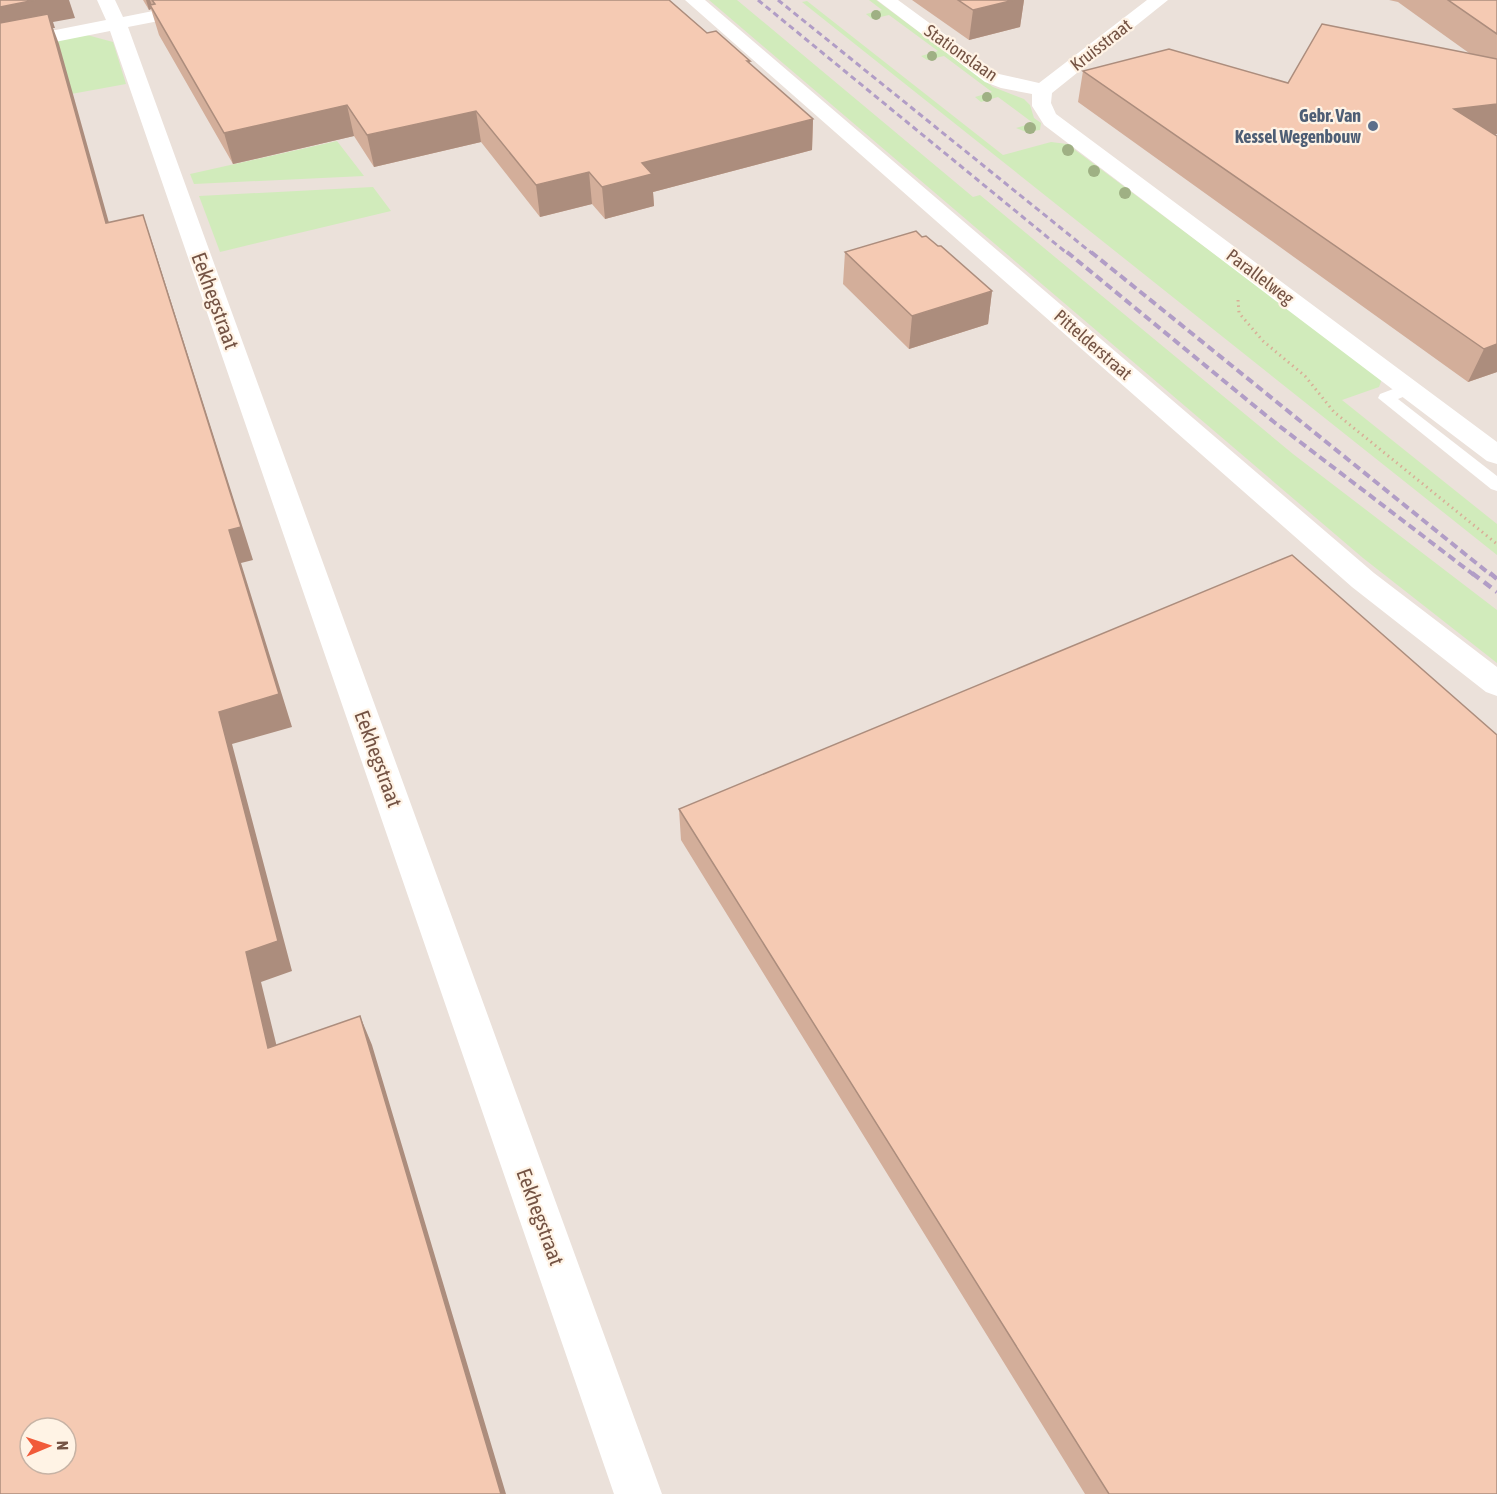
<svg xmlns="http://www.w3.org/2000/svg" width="1497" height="1494" viewBox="0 0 1497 1494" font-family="'Asap Condensed',sans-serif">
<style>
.industrial{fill:#ebe1da;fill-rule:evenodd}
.green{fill:#d1ebbb}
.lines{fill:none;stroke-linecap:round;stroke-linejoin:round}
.path{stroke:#d9ae97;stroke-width:3;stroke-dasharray:1.5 4;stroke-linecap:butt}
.service{fill:#fff;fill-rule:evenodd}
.minor{fill:#fff;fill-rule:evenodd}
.rail-far2{stroke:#b19dc6;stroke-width:3;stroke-dasharray:6 4;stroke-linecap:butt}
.rail-far1{stroke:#b19dc6;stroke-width:4;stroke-dasharray:8 4.5;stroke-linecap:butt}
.rail{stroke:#b19dc6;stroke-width:4.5;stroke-dasharray:9 6;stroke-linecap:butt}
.tree{fill:#9fb084}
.wall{fill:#d3ae9a}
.shaded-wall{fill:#ac8d7d}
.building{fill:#f5cab3;stroke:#ac8d7d;stroke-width:1.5;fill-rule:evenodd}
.service-dot{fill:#5c6f8a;stroke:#fff3e5;stroke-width:2}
.labels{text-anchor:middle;stroke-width:4.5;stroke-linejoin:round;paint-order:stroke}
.far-street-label{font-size:18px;fill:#745344;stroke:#fff3e5}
.far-service-label{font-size:18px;font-weight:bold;fill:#4e5e75;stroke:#fff3e5;text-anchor:end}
.street-label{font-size:21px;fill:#745344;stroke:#fff3e5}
</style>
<rect width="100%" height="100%" fill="#fef0dd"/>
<path class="industrial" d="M 0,0 L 1491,0 L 1497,4 L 1497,1494 L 0,1494 ZM 30,1428 L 66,1428 L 66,1464 L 30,1464 Z"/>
<path class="green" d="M 709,0 L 737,0 L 973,197 L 980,195 L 1293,454 L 1497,610 L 1497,663 L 1363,558 Z
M 869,0 L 876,0 L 993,87 L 1024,99 L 1030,105 L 1034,118 L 1041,123 L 1040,130 L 1026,132 L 1016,128 L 1033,123 L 998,97 L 981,102 L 975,97 L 992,92 L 944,56 L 927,60 L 921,56 L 938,51 L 889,15 L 872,19 L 866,14 L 882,10 Z
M 807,1 L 1003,155 L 1051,142 L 1067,144 L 1382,379 L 1379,387 L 1342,400 L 1497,524 L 1497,555 L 802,2 Z
M 87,35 L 113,42 L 126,84 L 0,107 L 0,51 Z
M 337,141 L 364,176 L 194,184 L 190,174 Z
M 373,187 L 391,211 L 220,252 L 199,196 Z"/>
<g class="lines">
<path class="path" d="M 1238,300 L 1239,313 L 1263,341 L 1305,376 L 1334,412 L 1497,544"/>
<path class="service" d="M 1409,383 L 1415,384 L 1417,388 L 1415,392 L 1398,399 L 1497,476 L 1497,491 L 1491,489 L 1378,398 L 1380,394 Z"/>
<path class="minor" d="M 97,0 L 115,0 L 123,17 L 208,0 L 245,0 L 243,4 L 236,6 L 128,27 L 662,1494 L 614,1494 L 110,31 L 0,53 L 0,41 L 106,20 Z
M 685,0 L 705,0 L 1374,573 L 1497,667 L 1497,696 L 1486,692 L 1352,587 Z
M 877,0 L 898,0 L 999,74 L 1039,83 L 1147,0 L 1168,0 L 1052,93 L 1051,103 L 1056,114 L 1497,442 L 1497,464 L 1487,461 L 1044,125 L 1032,106 L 1032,94 L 1001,88 L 985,82 Z"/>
<path class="rail-far2" d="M 758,0 L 1068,254
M 778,0 L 1093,254"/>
<path class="rail-far1" d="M 1067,252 L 1274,422 L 1474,575
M 1091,252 L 1491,575"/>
<path class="rail" d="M 1472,573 L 1497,592
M 1490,573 L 1497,579"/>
</g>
<g class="tree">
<circle cx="876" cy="15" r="5"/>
<circle cx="932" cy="56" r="5"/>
<circle cx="987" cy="97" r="5"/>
<circle cx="1030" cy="128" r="6"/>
<circle cx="1068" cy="150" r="6"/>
<circle cx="1094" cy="171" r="6"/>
<circle cx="1125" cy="193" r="6"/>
</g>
<path class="wall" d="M 143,0 L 669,0 L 707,33 L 750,61 L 750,64 L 813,119 L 812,150 L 653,192 L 654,206 L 605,219 L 592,204 L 540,217 L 481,142 L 374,167 L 354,136 L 233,164 L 159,35 L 151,9 L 149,10 Z
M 912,0 L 1024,0 L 1020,27 L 969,40 Z
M 1389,0 L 1497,0 L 1497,134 L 1494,134 L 1497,136 L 1497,372 L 1468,382 L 1078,102 L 1083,71 L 1288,83 L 1469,53 L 1416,15 L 1419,9 L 1416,15 L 1398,2 Z
M 922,237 L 992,291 L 988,324 L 909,349 L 843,284 L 845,252 Z
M 679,809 L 1497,1494 L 1085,1494 L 681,840 Z"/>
<path class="shaded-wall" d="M 35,0 L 69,0 L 75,18 L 53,22 L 55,28 L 53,28 L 59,44 L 118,255 L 0,39 L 0,7 Z
M 146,0 L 150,0 L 153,9 L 150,5 L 151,9 L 149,10 Z
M 1014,0 L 1024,0 L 1020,27 L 969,40 L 973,10 Z
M 1497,104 L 1497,134 L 1442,141 L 1454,109 Z
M 347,105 L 354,136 L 233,164 L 224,133 Z
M 476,111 L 481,142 L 374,167 L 367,135 Z
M 813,119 L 812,150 L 653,192 L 654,206 L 605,219 L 602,187 L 642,163 Z
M 589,172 L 592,204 L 540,217 L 536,185 Z
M 143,215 L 154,248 L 253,560 L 241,563 L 292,727 L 232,744 L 292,971 L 261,982 L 284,1076 L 268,1048 L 246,952 L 219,712 Z
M 992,291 L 988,324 L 909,349 L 912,316 Z
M 1497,344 L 1497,372 L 1468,382 L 1484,349 Z
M 360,1016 L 372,1045 L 506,1494 L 501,1494 Z"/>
<path class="building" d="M 0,0 L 35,0 L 0,7 Z
M 152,0 L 669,0 L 707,33 L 716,31 L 750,61 L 747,61 L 813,119 L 642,163 L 652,174 L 602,187 L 589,172 L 536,185 L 476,111 L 367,135 L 347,105 L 224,133 L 150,5 L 155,4 Z
M 958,0 L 1014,0 L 973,10 Z
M 1448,0 L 1497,0 L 1497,34 Z
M 48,14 L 106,223 L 143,215 L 241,527 L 229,530 L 279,694 L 219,712 L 278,941 L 246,952 L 268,1048 L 360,1016 L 501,1494 L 0,1494 L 0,23 ZM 30,1428 L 66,1428 L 66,1464 L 30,1464 Z
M 1322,24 L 1497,59 L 1497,104 L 1454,109 L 1497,136 L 1497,344 L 1484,349 L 1083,71 L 1169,49 L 1288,83 Z
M 916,231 L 922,237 L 926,236 L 938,246 L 941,246 L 992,291 L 912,316 L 845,252 Z
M 1292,555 L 1497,735 L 1497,1494 L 1109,1494 L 679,809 Z"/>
<circle class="service-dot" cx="1373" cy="126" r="6"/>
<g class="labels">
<g class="far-street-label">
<text transform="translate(1101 45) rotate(-38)" y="6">Kruisstraat</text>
<text transform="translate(961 53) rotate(35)" y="6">Stationslaan</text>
<text transform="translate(1260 277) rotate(37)" y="6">Parallelweg</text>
<text transform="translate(1093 345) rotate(41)" y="6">Pittelderstraat</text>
</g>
<g class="far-service-label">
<text x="1361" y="122">Gebr. Van<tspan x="1361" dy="21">Kessel Wegenbouw</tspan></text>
</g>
<g class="street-label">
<text transform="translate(215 301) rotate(70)" y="7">Eekhegstraat</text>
<text transform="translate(378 759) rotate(70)" y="7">Eekhegstraat</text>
<text transform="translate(540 1217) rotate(70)" y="7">Eekhegstraat</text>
</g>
</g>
<g transform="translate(48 1446) rotate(88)"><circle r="28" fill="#fff3e5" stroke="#c7b3a5" stroke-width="1.5"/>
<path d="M0-4.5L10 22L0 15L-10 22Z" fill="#f15a39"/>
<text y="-9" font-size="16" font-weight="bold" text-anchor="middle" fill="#745344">N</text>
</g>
</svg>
